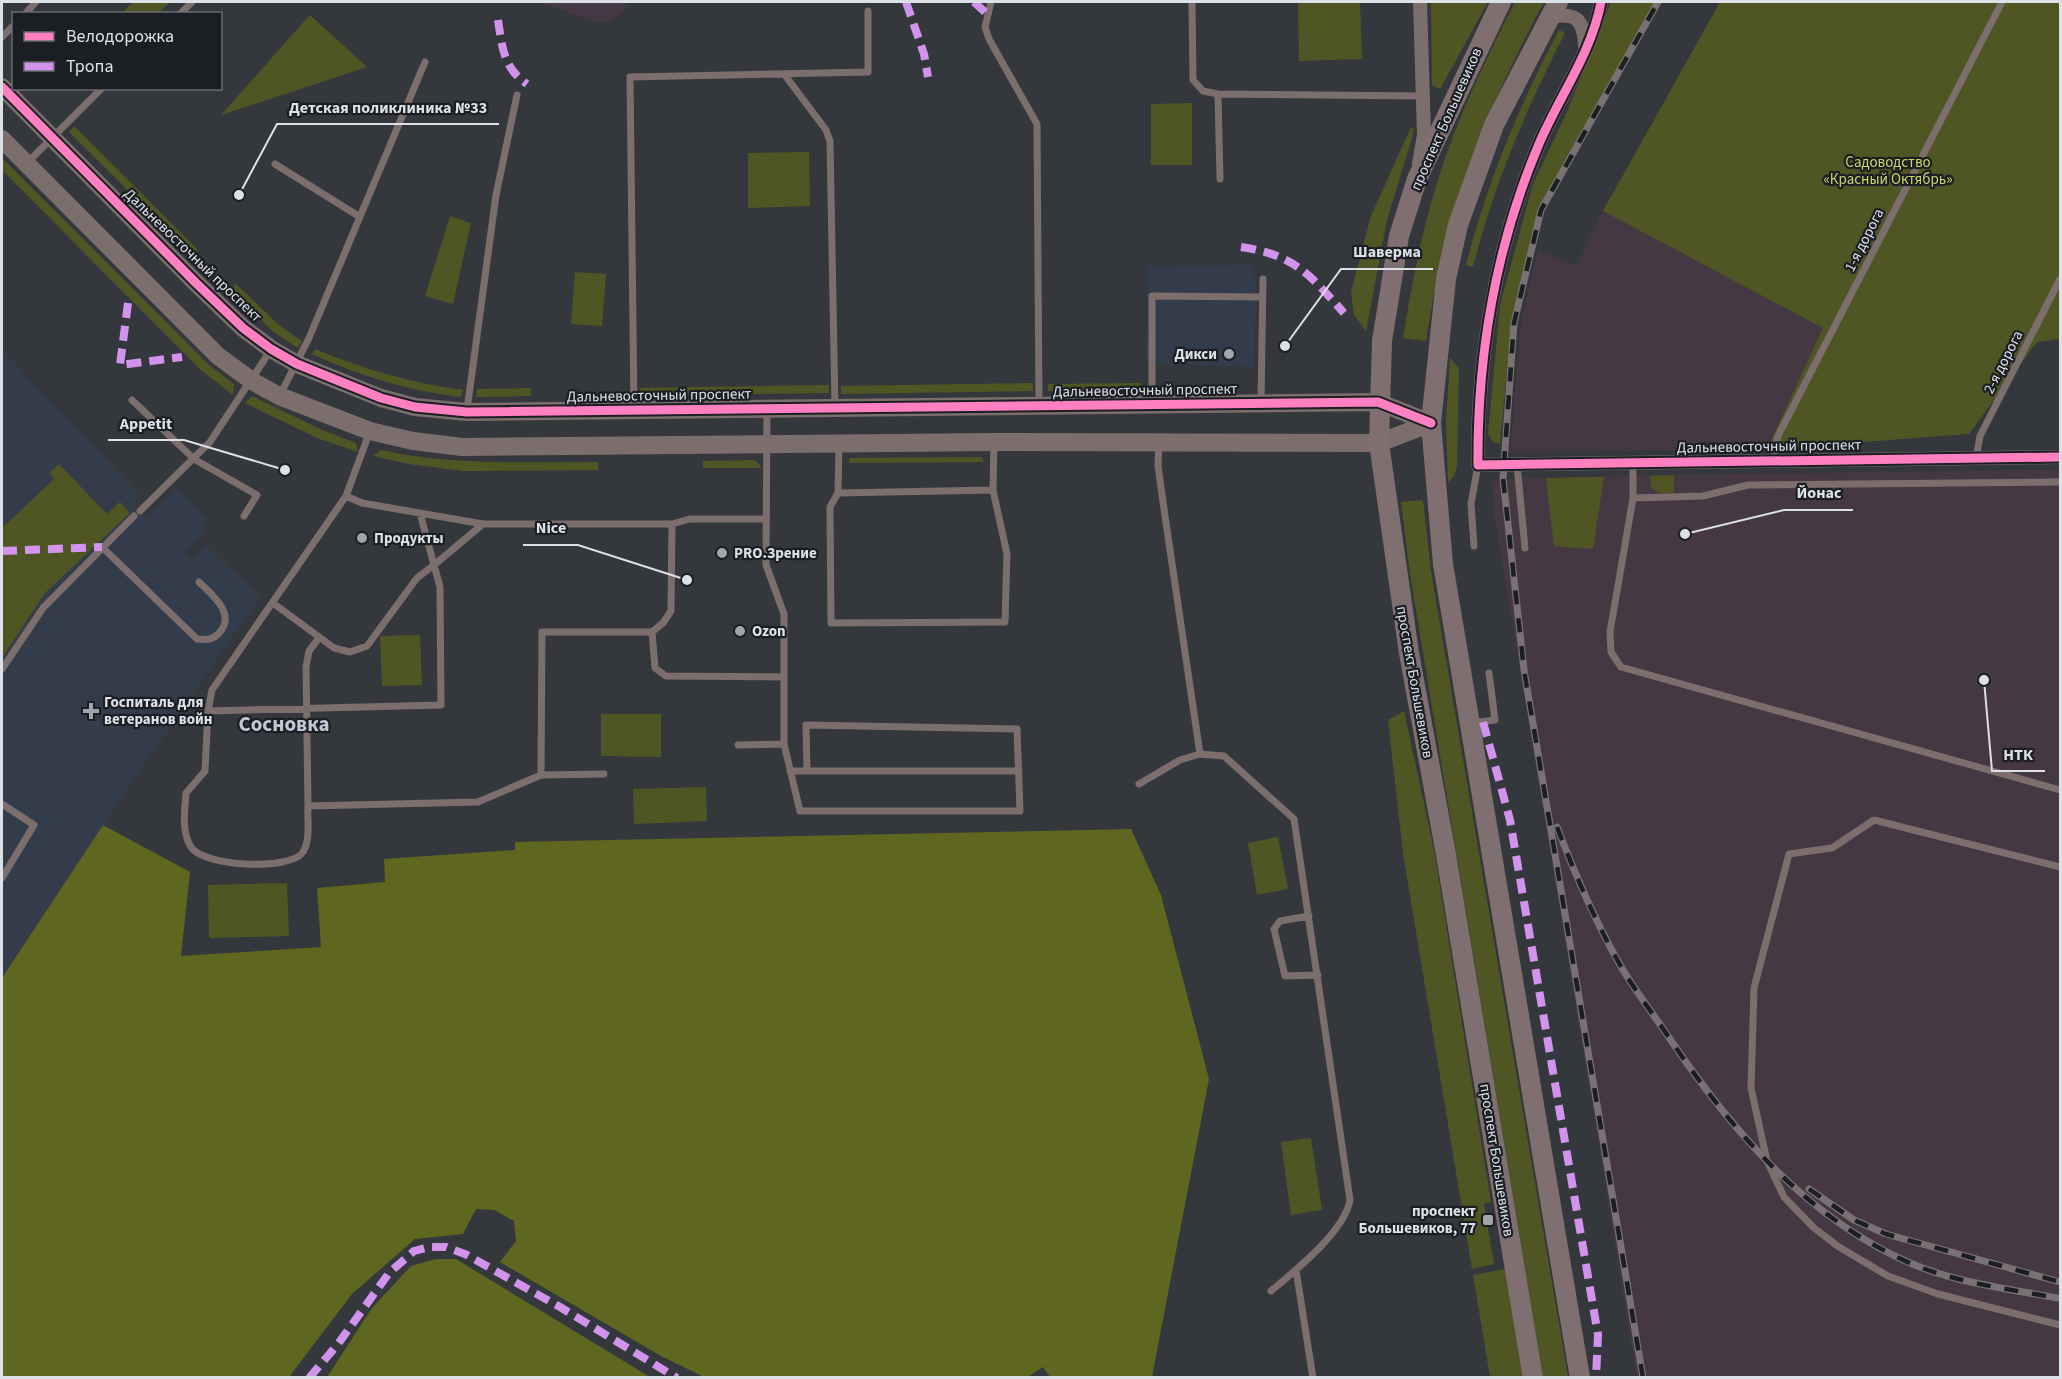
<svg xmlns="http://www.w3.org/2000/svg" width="2062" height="1379" viewBox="0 0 2062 1379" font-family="'Source Sans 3',sans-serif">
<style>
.built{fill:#333c4b}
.industrial{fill:#463843}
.education{fill:#443945}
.green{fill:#505623}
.forest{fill:#5e6620}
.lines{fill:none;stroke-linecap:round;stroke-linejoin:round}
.service{stroke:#7d6e6e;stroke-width:7}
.minor{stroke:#7d6e6e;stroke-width:14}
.tertiary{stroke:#7d6e6e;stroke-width:18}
.secondary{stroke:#806f71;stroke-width:20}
.rail-casing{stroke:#797173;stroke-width:7}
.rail{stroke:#1b1e23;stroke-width:4.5;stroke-dasharray:14;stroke-linecap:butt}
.quiet{stroke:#d193ec;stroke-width:8;stroke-dasharray:15 8;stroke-linecap:butt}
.cycleway-casing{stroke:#1b1e23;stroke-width:13}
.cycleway{stroke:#ff80c0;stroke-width:9}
.poi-dot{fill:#a1a5ac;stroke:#1b1e23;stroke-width:2}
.labels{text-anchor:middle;stroke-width:4.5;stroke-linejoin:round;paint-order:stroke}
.street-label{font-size:15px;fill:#dce0e7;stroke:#1b1e23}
.park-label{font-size:15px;fill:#c9d76c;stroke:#1b1e23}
.poi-label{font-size:15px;font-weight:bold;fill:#dce0e7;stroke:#1b1e23;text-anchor:start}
.district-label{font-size:21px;font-weight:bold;fill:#c0c8d5;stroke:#1b1e23}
.leader{fill:none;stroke:#dce0e7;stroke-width:2}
.callout-dot{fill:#dce0e7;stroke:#1b1e23;stroke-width:2}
.callout-label{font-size:16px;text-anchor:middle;font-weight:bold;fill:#dce0e7;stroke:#1b1e23;stroke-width:4.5;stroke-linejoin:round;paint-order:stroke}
</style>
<rect width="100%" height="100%" fill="#34383d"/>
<path class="built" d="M 1251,265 L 1256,279 L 1254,367 L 1146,363 L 1147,266 Z
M 2,350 L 141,496 L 133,504 L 147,518 L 177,489 L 206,518 L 200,538 L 185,553 L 192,559 L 206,545 L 260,597 L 103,825 L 2,978 Z"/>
<path class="industrial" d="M 1603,211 L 1823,328 L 1767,449 L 1510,452 L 1521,323 L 1538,251 L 1577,265 Z
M 2060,470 L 2060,1377 L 1637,1377 L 1495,517 L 1492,481 L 1524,478 L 1649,475 Z"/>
<path class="education" d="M 539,2 L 629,2 L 620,15 L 609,21 L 597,22 Z"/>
<path class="green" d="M 133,2 L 170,2 L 158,13 L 122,13 Z
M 1298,2 L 1360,2 L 1362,59 L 1299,61 Z
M 1431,2 L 1488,2 L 1440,89 L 1432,85 Z
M 1515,2 L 1544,2 C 1485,111 1444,217 1426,341 L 1403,338 C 1413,276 1425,215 1446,156 C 1464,103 1490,52 1515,2 Z
M 1611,2 L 1655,2 L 1539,208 L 1512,318 L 1500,444 L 1493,442 L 1488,434 L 1500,305 L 1533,184 L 1567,112 Z
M 1720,2 L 2060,2 L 2060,339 L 2037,342 L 1969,434 L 1767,449 L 1823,328 L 1603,211 Z
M 310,15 L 367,67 L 221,115 Z
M 1559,30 L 1565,33 C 1526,109 1494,184 1473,267 L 1466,265 C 1487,182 1519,106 1559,30 Z
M 1192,103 L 1192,165 L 1151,165 L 1151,104 Z
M 74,126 L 198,250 L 193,255 L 69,132 Z
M 1411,127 L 1414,128 L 1412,138 L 1387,220 L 1366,331 L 1354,315 L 1351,292 L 1371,216 Z
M 809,152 L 810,206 L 748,208 L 748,153 Z
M 2,158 L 208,364 L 234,384 L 233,395 L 202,371 L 2,170 Z
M 450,216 L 471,223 L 453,304 L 425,296 Z
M 575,272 L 606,274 L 602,326 L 571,324 Z
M 236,284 L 280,326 L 302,341 L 298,348 L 275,333 L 228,290 Z
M 315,349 C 363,369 411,383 463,390 L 461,397 C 408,391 360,376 312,354 Z
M 1450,358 L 1459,368 L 1457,466 L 1454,476 L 1448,482 L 1446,422 Z
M 1033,383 L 1033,391 L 841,394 L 841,386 Z
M 1141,383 L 1141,391 L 1048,391 L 1048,384 Z
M 829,385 L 829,393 L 641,395 L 640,388 Z
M 531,388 L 531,396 L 476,397 L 477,389 Z
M 252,396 L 320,429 L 356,443 L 358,452 L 317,438 L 245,403 Z
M 381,450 C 453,466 525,462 598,462 L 598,470 L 463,471 L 409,464 L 373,456 Z
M 982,457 L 984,462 L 849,463 L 849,458 Z
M 755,460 L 762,468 L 703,468 L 703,461 Z
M 59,464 L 107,514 L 120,502 L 130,513 L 45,593 L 2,658 L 2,528 L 54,479 L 49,473 Z
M 1674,475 L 1674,493 L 1659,493 L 1651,487 L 1650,476 Z
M 1604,477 L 1593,549 L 1554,546 L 1546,478 Z
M 1423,500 L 1431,571 L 1568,1377 L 1543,1377 L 1410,574 L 1401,502 Z
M 420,635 L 422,685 L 382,686 L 380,636 Z
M 1404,711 L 1434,850 L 1491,1202 L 1484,1204 L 1494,1264 L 1472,1269 L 1403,853 L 1388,720 Z
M 601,714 L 661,714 L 661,757 L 601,756 Z
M 706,787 L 707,821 L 634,824 L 633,789 Z
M 1278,837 L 1288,889 L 1257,895 L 1248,843 Z
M 287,883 L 289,936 L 209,938 L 208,885 Z
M 1311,1138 L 1322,1210 L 1291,1215 L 1281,1142 Z
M 1505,1269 L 1523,1377 L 1490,1377 L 1473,1275 Z"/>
<path class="forest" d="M 103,825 L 190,872 L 181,956 L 321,947 L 317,888 L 385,882 L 384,859 L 515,850 L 515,842 L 1131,829 L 1161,895 L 1209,1079 L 1152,1377 L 1050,1377 L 1043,1367 L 1026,1378 L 704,1377 L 661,1356 L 500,1262 L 516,1241 L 514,1221 L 494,1210 L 476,1209 L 463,1234 L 415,1239 L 352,1294 L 289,1377 L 2,1377 L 2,978 Z
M 436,1259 L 456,1259 L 650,1377 L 327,1377 L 372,1308 L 411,1266 Z"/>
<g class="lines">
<path class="service" d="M 991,2 L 985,27 L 989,39 L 1037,124 L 1039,405
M 1192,2 L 1193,80 L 1203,91 L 1218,94 L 1422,96
M 25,14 L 36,2
M 180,14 L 192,2
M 2,37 L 14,25
M 784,74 L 826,130 L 830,141 L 835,408
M 1218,94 L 1220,179
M 27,163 L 102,88
M 275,164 L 360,217
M 280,395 L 309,338 L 425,62
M 132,400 L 194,459 L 257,495 L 244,516
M 1152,402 L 1152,296 L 1263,297
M 1261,403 L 1263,279
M 634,409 L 630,77 L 868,72 L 868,11
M 467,410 L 496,195 L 517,95
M 1159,443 L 1158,466 L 1165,516 L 1200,754 L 1224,756 L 1294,819 L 1350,1200 C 1345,1231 1295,1271 1271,1291
M 1976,459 L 1980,436 L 2060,279
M 1773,461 L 1778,436 L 2002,2
M 1633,463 L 1633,498 L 1610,632 L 1611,652 L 1621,667 L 2060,790
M 1517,465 L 1525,548
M 993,490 L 1007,554 L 1005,622 L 831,623 L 830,507 L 838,493 Z
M 993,490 L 994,442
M 838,493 L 839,444
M 346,496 L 362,503 L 483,524 L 672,524 L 690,519 L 766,519
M 1633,498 L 1703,496 L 1748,485 L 2060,482
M 140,511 L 210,442 L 270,351
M 483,524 L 434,565 L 440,587 L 441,705 L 208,711 L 205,771 L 186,793 C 185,810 181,832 191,847 C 204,867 291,871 303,852 C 311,839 307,820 308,806 L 478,802 L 541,775 L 542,632 L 652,632 L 655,668 L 666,676 L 784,677 L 784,614 L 766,565 L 767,409
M 1474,546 L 1471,504 L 1478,465
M 102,547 L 197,639 C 206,640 213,640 219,633 C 237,614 212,595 199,582
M 273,603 L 334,648 L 350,652 L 367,646 L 417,578 L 434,565 L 420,513
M 652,632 L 663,623 L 671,611 L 672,524
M 2,669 L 43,608 L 134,516
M 208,711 L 212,690 L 346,496 L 370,431
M 1472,723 L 1495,720 L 1489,673
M 784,744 L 800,811 L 1020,811 L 1017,729 L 806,725 L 807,771 L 790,771
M 738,745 L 784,744 L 784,677
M 807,771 L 1019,771
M 541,775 L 604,774
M 1139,784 L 1180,760 L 1200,754
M 2,804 L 34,825 L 2,878
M 308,806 L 306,667 L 309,651 L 319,638
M 2060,867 L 1874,820 L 1832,848 L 1789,854 L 1754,988 L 1751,1088 L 1767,1161 L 1784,1197 L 1814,1228 L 1839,1247 L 1888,1276 L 1938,1294 L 2060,1325
M 1309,916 L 1280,921 L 1274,929 L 1285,976 L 1318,975
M 1296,1270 L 1313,1378"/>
<path class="minor" d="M 1601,2 C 1592,52 1559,97 1539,144 C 1496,245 1477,356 1478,465 L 2060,457
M 1549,17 C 1576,12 1584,19 1585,46
M 1419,164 L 1424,135 L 1420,2"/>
<path class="tertiary" d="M 2,87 L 196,283 L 243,328 L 271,349 L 297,364 L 381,398 L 415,407 L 467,412 L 1378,402 L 1431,423
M 2,139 L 218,356 L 252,381 L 279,396 L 370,431 L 413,441 L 462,447 L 994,442 L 1379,443 L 1431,423"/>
<path class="secondary" d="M 1501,2 L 1417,179 L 1399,236 L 1382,341 L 1379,443 L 1409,653 L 1445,849 L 1533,1378
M 1558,2 L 1494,125 L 1458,225 L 1446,279 L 1431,423 L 1443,564 L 1580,1378"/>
<g class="rail-casing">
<path id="rail" d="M 1557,827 C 1575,874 1594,919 1619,963 C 1634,990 1655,1016 1672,1042 C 1732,1130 1801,1211 1899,1258 C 1948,1282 2004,1288 2057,1298
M 1809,1189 L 1854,1220 L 1886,1234 L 2060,1282
M 1643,1378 L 1524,670 L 1503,478 L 1514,323 L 1541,210 L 1658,2"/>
</g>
<use href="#rail" class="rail"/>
<path class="quiet" d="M 906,2 L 924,54 L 928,77
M 974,2 L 987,14
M 498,20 C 502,46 503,68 527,84
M 1241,247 C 1295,255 1309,274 1344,313
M 128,303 L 120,365 L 182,357
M 2,551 L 102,547
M 1483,722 L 1510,820 L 1598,1335 L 1596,1378
M 309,1378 L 338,1344 L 389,1273 L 414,1251 L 429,1247 L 446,1247 L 465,1254 L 560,1307 L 677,1378"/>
<g class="cycleway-casing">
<path id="cycleway" d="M 1601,2 C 1592,52 1559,97 1539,144 C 1496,245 1477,356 1478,465 L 2060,457
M 2,87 L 196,283 L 243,328 L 271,349 L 297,364 L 381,398 L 415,407 L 467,412 L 1378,402 L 1431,423"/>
</g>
<use href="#cycleway" class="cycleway"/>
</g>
<g class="poi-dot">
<circle cx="1229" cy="354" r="6"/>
<circle cx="362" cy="538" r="6"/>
<circle cx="722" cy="553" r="6"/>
<circle cx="740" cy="631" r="6"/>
<path d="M88 702h6v6h6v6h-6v6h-6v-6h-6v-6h6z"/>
<rect x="1482" y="1214" width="12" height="12" rx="3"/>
</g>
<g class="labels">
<g class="street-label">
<text transform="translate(1446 119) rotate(-66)" y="5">проспект Большевиков</text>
<text transform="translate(1864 240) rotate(-63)" y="5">1-я дорога</text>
<text transform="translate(193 255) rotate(44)" y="5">Дальневосточный проспект</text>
<text transform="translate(2003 362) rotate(-63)" y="5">2-я дорога</text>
<text transform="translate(1145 390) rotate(-1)" y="5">Дальневосточный проспект</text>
<text transform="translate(659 395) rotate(-1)" y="5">Дальневосточный проспект</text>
<text transform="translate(1769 446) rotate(-1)" y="5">Дальневосточный проспект</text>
<text transform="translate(1415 682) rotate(80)" y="5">проспект Большевиков</text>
<text transform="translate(1497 1160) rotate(81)" y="5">проспект Большевиков</text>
</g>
<g class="park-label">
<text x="1888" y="167">Садоводство<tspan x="1888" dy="17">«Красный Октябрь»</tspan></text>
</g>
<g class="poi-label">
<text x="1217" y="359" text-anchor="end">Дикси</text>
<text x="374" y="543">Продукты</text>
<text x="734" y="558">PRO.Зрение</text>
<text x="752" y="636">Ozon</text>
<text x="104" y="707">Госпиталь для<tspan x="104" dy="17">ветеранов войн</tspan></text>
<text x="1476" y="1216" text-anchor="end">проспект<tspan x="1476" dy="17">Большевиков, 77</tspan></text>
</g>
<g class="district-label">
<text x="284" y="731">Сосновка</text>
</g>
</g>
<path class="leader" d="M239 195L277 124H499M1285 346L1341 269H1433M285 470L184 440H108M1685 534L1784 510H1853M687 580L578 545H523M1984 680L1992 771H2045"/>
<g class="callout-dot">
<circle cx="239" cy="195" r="6"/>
<circle cx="1285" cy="346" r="6"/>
<circle cx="285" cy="470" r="6"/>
<circle cx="1685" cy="534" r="6"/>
<circle cx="687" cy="580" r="6"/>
<circle cx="1984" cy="680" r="6"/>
</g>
<g class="callout-label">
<text x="388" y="113">Детская поликлиника №33</text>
<text x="1387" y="257">Шаверма</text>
<text x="146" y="429">Appetit</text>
<text x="1819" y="498">Йонас</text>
<text x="551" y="533">Nice</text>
<text x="2018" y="760">НТК</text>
</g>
<rect width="2062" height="1379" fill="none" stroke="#dce0e7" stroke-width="6"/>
<rect x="12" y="12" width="210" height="78" fill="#1b1e23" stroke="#686c71" stroke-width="1.5"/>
<rect x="24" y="32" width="30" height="9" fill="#ff80c0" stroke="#686c71" stroke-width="1.5"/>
<text x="66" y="42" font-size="18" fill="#dce0e7">Велодорожка</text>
<rect x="24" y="62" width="30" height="9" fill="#d193ec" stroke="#686c71" stroke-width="1.5"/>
<text x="66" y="72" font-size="18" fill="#dce0e7">Тропа</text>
</svg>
